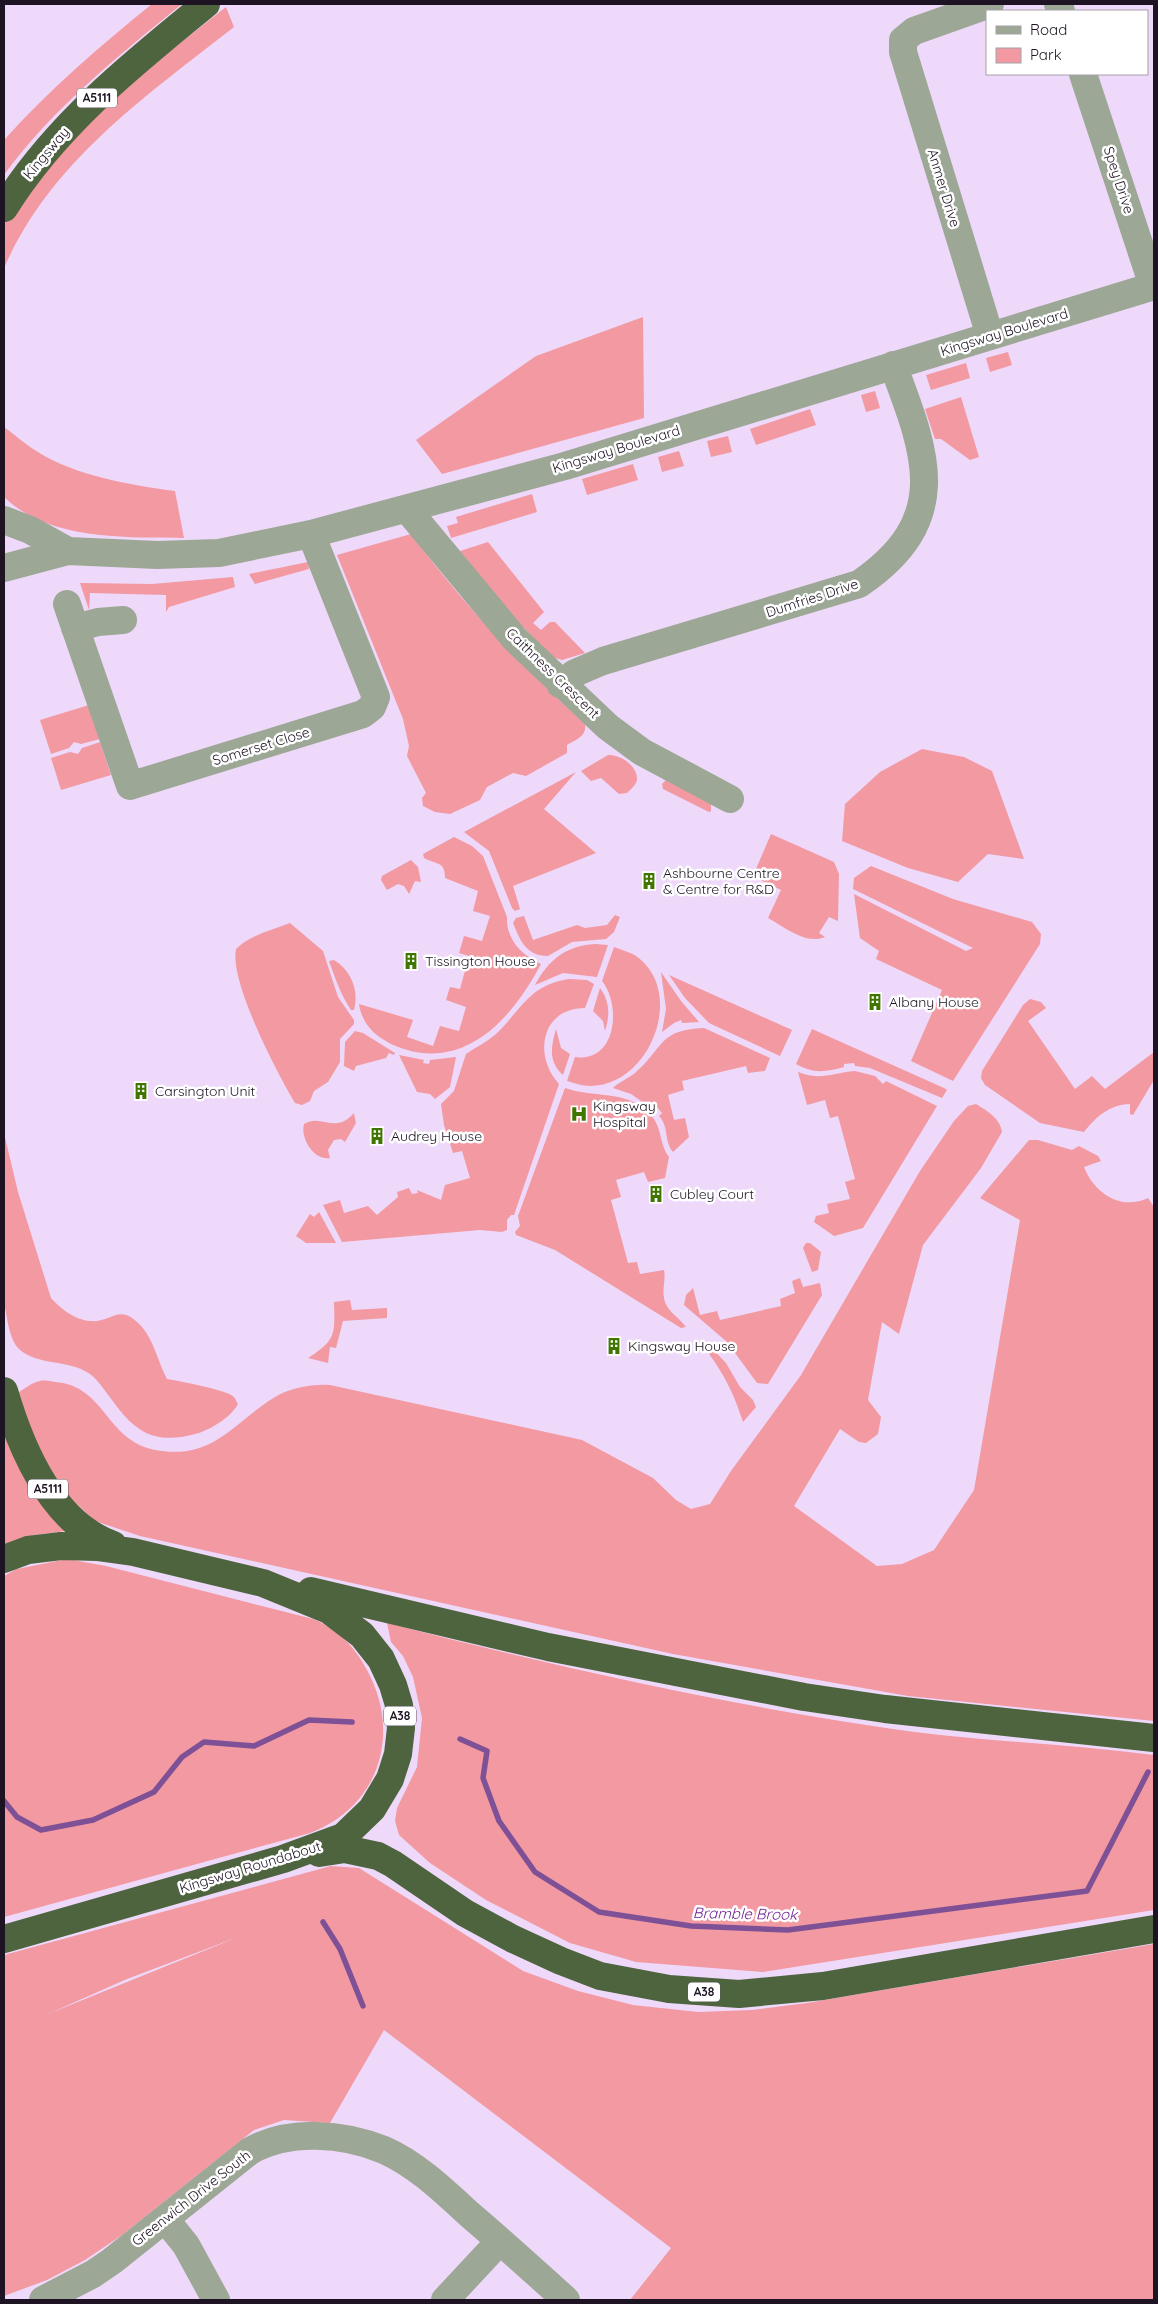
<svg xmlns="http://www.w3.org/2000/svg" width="1158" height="2304" viewBox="0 0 1158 2304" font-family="Quicksand,sans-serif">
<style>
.green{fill:#f299a2;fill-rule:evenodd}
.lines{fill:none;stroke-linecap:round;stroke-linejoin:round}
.stream{stroke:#7e5096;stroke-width:5.5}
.minor{stroke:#9ca796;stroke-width:28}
.highway{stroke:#4e643f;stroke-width:28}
.labels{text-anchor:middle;stroke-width:5;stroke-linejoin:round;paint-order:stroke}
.shield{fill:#fff;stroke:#615a64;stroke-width:1}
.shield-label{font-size:12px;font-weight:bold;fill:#1d1322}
.street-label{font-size:14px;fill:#1d1322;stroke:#fff}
.poi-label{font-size:14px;fill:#1d1322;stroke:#fff;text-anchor:start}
.water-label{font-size:15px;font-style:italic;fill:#712293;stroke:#fff}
</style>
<rect width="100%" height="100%" fill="#eed9fa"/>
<path class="green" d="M 152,4 L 182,4 C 118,56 53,108 4,175 L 4,140 C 49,90 100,46 152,4 Z
M 226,7 L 234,27 C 145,97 51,161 4,268 L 4,224 L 61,148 L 151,66 Z
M 643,317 L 644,418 L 442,474 L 416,440 L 536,356 Z
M 1008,352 L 1012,365 L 990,372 L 986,358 Z
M 966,363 L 970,378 L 931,390 L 926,375 Z
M 875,391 L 880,408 L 866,412 L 861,395 Z
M 961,397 L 979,457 L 970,460 L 941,439 L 935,439 L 925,409 Z
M 810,409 L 816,425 L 756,445 L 750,429 Z
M 4,427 C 15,435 26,445 38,452 C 73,475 134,486 175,491 L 184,538 C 125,537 50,541 4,497 Z
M 728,436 L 732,452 L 711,457 L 707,441 Z
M 679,451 L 684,466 L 662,472 L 658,457 Z
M 633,464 L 638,480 L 587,495 L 582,479 Z
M 532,494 L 537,512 L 451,538 L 447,526 L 458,523 L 456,517 Z
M 411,534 C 463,604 521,666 585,724 C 587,736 577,739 567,745 L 567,753 L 526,776 L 513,773 L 487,787 L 480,800 L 450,814 L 435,812 L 423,806 L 422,798 L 426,793 L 407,756 L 409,746 L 403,719 L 337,555 Z
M 488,542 L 544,612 L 533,623 L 541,630 L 550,622 L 555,622 L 585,653 L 562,660 L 552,657 L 503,606 L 460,551 Z
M 308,562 L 309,569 L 255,584 L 249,574 Z
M 233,577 L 235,587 L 169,607 L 166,612 L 166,595 L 90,593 L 89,610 L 80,583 L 152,584 Z
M 89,705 L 100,739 L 81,744 L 74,742 L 69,748 L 51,754 L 40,720 Z
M 100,742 L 111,775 L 61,790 L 51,758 L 70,752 L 78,754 L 82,748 Z
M 922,749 L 964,757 L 992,771 L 1024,859 L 988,854 L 958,882 L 908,868 L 842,841 L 845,804 L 880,772 Z
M 608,755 C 620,754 638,766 637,780 C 636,785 631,789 627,793 L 619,794 L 601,778 L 591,781 L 581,771 Z
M 576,772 L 544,809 L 596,853 L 513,886 L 520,909 L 515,911 L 512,908 L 489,851 L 464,832 Z
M 666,780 L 711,804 L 711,811 L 709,812 L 663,789 L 662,784 Z
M 771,834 L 834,862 L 839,874 L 838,921 L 829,917 L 819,933 L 825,937 C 805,945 785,927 768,918 L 781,890 L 753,876 Z
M 454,837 L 472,846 L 483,856 L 507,917 C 506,939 521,955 541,964 C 511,1021 461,1076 391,1044 C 374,1035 362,1024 359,1004 L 413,1020 L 407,1037 L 433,1046 L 440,1026 L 459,1031 L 466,1007 L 446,1000 L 450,987 L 460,989 L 469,956 L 459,953 L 464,936 L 482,941 L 490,916 L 473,911 L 478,891 L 445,878 C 445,861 437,865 424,858 L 423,854 Z
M 411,860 L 418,867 L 421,882 L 415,881 L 409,894 L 404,886 L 398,884 L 387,890 L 381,880 L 382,876 Z
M 871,866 L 953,899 L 1032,922 L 1041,934 L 1040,944 L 953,1081 L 911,1061 L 942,990 L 876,959 L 879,951 L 860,938 L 854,894 L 966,951 L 973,948 L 853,889 L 854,878 Z
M 615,915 L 620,917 L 614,932 L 606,939 L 572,942 L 548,956 C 526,956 520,940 513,923 L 516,918 L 524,916 L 533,940 L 577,925 L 585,928 L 607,925 Z
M 290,923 L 323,951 L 338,997 L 354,1020 L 354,1024 L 340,1039 L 340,1062 L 328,1082 L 314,1091 L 310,1101 L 302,1105 L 295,1103 C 277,1073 229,981 236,949 C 250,935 272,930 290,923 Z
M 595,944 L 608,945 L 597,977 L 563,973 L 535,985 C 549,959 566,946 595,944 Z
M 614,947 C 621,950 630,952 636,956 C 687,992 650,1086 590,1086 C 582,1086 575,1083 567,1081 L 575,1057 C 616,1063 622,1006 602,981 Z
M 334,960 C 352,971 359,991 354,1010 L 351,1010 C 341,995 335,978 329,961 Z
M 661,972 L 681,1001 L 699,1022 L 682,1023 L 681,1020 L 674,1023 L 662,1032 L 666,1009 Z
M 669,975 L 792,1030 L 780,1056 L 709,1023 L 685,998 Z
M 569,979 L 587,980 L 594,984 L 585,1008 C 541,1008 533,1056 559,1084 L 514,1215 L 511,1215 L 507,1220 L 507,1230 L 502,1232 L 480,1230 L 342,1242 L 323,1205 L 340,1200 L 344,1213 L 368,1206 L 377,1215 L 398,1197 L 397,1192 L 409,1188 L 412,1194 L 418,1193 L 417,1190 L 441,1200 L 445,1185 L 470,1178 L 462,1151 L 453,1153 L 444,1125 L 441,1104 L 454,1091 L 466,1054 C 476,1047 487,1042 496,1034 C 522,1009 529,985 569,979 Z
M 600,988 C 610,1002 610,1015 605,1031 L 603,1021 L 593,1011 Z
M 1030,999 L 1041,1002 L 1046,1008 L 1028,1021 L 1075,1089 L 1092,1076 L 1105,1089 L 1154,1052 L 1154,1080 L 1133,1115 L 1130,1114 L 1130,1104 C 1109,1105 1097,1116 1084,1132 L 1040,1123 L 985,1085 L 981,1078 L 982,1071 L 1023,1005 Z
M 704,1028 L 770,1058 L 765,1071 L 748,1073 L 746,1066 L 682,1081 L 684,1090 L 668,1095 L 674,1120 L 685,1118 L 689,1137 L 673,1152 C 664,1142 669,1126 659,1116 L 662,1113 L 657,1107 L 654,1110 L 631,1094 L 613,1088 C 619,1082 629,1078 635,1073 C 665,1047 658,1030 704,1028 Z
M 556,1029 L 561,1048 L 570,1054 L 563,1075 C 548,1062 551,1046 556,1029 Z
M 812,1029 L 944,1088 L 947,1090 L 942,1098 L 870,1068 L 855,1066 L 854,1063 L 844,1064 L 844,1067 C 825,1072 814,1074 796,1064 Z
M 355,1031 L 363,1033 L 395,1053 L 394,1055 L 389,1053 L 386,1058 L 356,1066 L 354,1071 L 344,1066 L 345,1042 Z
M 399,1055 L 424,1060 L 423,1063 L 429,1064 L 430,1060 L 456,1057 L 450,1087 L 435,1099 L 430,1094 L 417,1092 Z
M 855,1071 L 875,1076 L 883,1084 L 886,1081 L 937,1106 L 863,1228 L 834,1236 L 814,1222 L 816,1216 L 829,1213 L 827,1204 L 850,1199 L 845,1182 L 855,1179 L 838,1116 L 830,1118 L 825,1100 L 807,1105 L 798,1072 C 821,1081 832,1073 855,1071 Z
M 565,1088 C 596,1099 631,1088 654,1119 C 662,1131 660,1146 669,1157 L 665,1178 L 648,1182 L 644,1172 L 616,1180 L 621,1197 L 611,1200 L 628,1263 L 637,1262 L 640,1274 L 664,1270 C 666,1279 662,1288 664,1298 C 666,1311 679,1317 686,1327 L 681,1328 L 555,1250 L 516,1235 L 515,1232 L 520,1226 L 518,1216 Z
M 976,1104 C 987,1111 1000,1118 1002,1132 L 981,1168 L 923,1245 L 899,1334 L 882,1322 L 868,1400 L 881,1417 L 878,1434 L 866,1443 L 859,1442 L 840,1429 L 794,1506 L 877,1566 L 902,1564 L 934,1550 L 974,1490 L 1020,1220 L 980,1198 L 1029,1140 L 1038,1140 L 1072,1150 L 1079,1146 L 1098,1156 L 1101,1161 L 1084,1167 C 1094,1193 1121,1211 1148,1198 L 1154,1207 L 1154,1721 L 908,1696 L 673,1654 L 140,1536 L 95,1521 L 63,1491 L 29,1433 L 16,1394 C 23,1390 32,1382 40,1381 C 44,1380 50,1381 55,1382 C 108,1386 105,1445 162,1451 C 215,1458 235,1421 275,1397 C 291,1388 311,1384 330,1385 L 582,1440 L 653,1478 L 676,1500 L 691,1509 L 710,1504 L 731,1471 L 801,1375 L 920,1171 L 954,1121 L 968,1106 Z
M 354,1113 L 356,1123 L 345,1142 L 341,1139 L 334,1140 L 328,1150 L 330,1158 C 314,1161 300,1138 304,1124 C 321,1113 335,1135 354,1113 Z
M 4,1133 L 18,1192 L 51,1298 C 60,1308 75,1320 90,1321 C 113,1323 119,1301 142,1327 C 154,1341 158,1362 167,1379 C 179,1381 228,1390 234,1397 C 236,1399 236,1402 238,1404 C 231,1417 213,1428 199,1433 C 157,1445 137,1435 112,1400 C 105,1391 99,1381 90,1374 C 69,1359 37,1366 19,1349 C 9,1339 7,1316 4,1302 Z
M 319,1212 L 336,1243 L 306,1243 L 296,1236 L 310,1214 L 314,1217 Z
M 806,1243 L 810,1243 L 821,1252 L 818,1270 L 812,1272 L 803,1248 Z
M 800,1278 L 803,1287 L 820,1283 L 822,1295 L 768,1384 L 757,1383 L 727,1342 L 684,1305 L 686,1295 L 693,1288 L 700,1315 L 717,1311 L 720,1320 L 781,1306 L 780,1299 L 795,1293 L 792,1281 Z
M 350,1300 L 352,1310 L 387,1308 L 387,1318 L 343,1321 L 336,1348 L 330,1347 L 328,1363 L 308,1358 C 336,1340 335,1334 334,1302 Z
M 702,1340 L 705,1341 L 726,1363 L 740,1387 L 753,1400 L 756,1407 L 743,1422 C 733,1390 721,1369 701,1343 Z
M 4,1424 L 66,1531 L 34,1535 L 4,1544 Z
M 67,1559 L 106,1566 L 313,1619 C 339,1630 354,1646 367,1670 C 402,1734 379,1807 310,1833 L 4,1917 L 4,1576 L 17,1569 Z
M 387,1623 C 548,1665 709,1701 873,1726 C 966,1741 1061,1743 1154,1755 L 1154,1910 L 763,1972 L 636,1962 L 570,1943 L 486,1900 L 430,1863 L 399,1835 L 395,1821 L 397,1808 L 417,1767 L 422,1718 L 413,1677 L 403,1656 L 391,1642 Z
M 331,1866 L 359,1868 L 523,1971 L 578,1991 L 633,2005 L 698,2012 L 752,2010 L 807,2003 L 1154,1944 L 1154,2300 L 630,2300 L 671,2248 L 384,2030 L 330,2123 L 284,2120 L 254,2130 L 122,2235 L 85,2260 L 47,2280 L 4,2296 L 4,1955 ZM 238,1937 L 48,2014 L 127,1979 Z"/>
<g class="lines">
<path class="stream" d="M 460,1739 L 487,1751 L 483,1778 L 499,1821 L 535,1872 L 599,1912 L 691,1926 L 788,1930 L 1087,1891 L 1148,1772
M 4,1801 L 17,1817 L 41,1830 L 93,1820 L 154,1792 L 182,1757 L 204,1742 L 254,1746 L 309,1720 L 352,1722
M 323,1922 L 340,1949 L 363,2006"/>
<path class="minor" d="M 990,4 L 914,31 L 903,40 L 903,52 L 990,336
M 1058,4 L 1061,11
M 1083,74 L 1153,286
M 407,509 L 515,639 L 608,727 L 642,752 L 730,799
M 4,520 L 30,530 L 68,551
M 4,568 L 68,551 L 157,555 L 219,553 L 311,534 L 565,466 L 1154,286
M 67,604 L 130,786 L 139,783 L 363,714 L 372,707 L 376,697 L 311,534
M 75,628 L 98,622 L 123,620
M 560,684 L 575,673 L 603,661 L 859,584 C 953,520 927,455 893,365
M 165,2219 L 186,2245 L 216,2300
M 43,2300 L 93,2274 L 112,2261 L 250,2151 C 289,2129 343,2133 384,2150 C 416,2164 444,2191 469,2214 C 502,2242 534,2271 566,2300
M 445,2300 L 500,2241"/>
<path class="highway" d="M 4,208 C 55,126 132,64 206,4
M 4,1391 C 21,1449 52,1523 113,1545
M 4,1559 L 28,1550 L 61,1546 L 97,1547 L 133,1552 L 263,1583 L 329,1610 L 362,1635 L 381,1659 L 393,1685 L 399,1705 L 401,1728 L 398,1754 L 390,1779 L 372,1809 L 343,1837 L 283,1859 L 4,1939
M 311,1591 L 548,1647 L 804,1697 L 885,1709 L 1154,1738
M 319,1853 L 345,1849 L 378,1856 L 393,1864 L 465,1913 L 513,1939 L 561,1961 L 600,1976 L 669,1989 L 739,1994 L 823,1986 L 1154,1929"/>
</g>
<defs>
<g id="building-bare" transform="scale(1.35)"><path d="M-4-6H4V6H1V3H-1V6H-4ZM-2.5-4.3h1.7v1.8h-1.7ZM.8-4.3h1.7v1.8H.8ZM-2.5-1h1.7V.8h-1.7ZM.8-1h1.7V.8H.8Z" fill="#407500" stroke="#fff" stroke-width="2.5" paint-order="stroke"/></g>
<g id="hospital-bare" transform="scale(1.35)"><path d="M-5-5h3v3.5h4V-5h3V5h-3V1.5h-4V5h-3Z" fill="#407500" stroke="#fff" stroke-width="2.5" paint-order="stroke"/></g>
</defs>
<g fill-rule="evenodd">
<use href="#building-bare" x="649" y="881"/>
<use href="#building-bare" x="411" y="961"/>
<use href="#building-bare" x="875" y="1002"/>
<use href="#building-bare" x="141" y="1091"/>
<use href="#hospital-bare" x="579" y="1114"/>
<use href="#building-bare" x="377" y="1136"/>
<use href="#building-bare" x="656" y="1194"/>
<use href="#building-bare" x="614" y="1346"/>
</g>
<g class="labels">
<g class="shield">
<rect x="77" y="88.5" width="40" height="19" rx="4"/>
<rect x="28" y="1479.5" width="40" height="19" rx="4"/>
<rect x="384" y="1706.5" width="32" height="19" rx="4"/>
<rect x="688" y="1982.5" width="32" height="19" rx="4"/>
</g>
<g class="shield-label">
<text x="97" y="102">A5111</text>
<text x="48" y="1493">A5111</text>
<text x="400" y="1720">A38</text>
<text x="704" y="1996">A38</text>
</g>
<g class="street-label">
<text transform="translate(46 153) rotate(-50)" y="5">Kingsway</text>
<text transform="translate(1119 180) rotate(72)" y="5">Spey Drive</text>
<text transform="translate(944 188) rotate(73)" y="5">Anmer Drive</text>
<text transform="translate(1004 332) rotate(-17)" y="5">Kingsway Boulevard</text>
<text transform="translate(616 449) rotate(-17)" y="5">Kingsway Boulevard</text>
<text transform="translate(812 598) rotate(-18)" y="5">Dumfries Drive</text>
<text transform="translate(553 673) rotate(44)" y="5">Caithness Crescent</text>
<text transform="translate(261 746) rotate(-17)" y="5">Somerset Close</text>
<text transform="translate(250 1867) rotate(-17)" y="5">Kingsway Roundabout</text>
<text transform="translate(191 2198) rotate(-38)" y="5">Greenwich Drive South</text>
</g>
<g class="poi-label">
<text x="663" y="878">Ashbourne Centre<tspan x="663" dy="16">&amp; Centre for R&amp;D</tspan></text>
<text x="425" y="966">Tissington House</text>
<text x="889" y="1007">Albany House</text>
<text x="155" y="1096">Carsington Unit</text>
<text x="593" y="1111">Kingsway<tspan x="593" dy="16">Hospital</tspan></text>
<text x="391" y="1141">Audrey House</text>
<text x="670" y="1199">Cubley Court</text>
<text x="628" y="1351">Kingsway House</text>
</g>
<g class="water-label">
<text transform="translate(745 1914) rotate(1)" y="5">Bramble Brook</text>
</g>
</g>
<rect width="1158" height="2304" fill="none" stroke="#1d1322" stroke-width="10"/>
<rect x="986" y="10" width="162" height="65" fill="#ffffff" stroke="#a5a1a7"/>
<rect x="996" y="26" width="25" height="8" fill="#9ca796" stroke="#a5a1a7"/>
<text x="1030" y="35" font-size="15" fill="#1d1322">Road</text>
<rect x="996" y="48" width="25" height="15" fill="#f299a2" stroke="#a5a1a7"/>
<text x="1030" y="60" font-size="15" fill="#1d1322">Park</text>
</svg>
